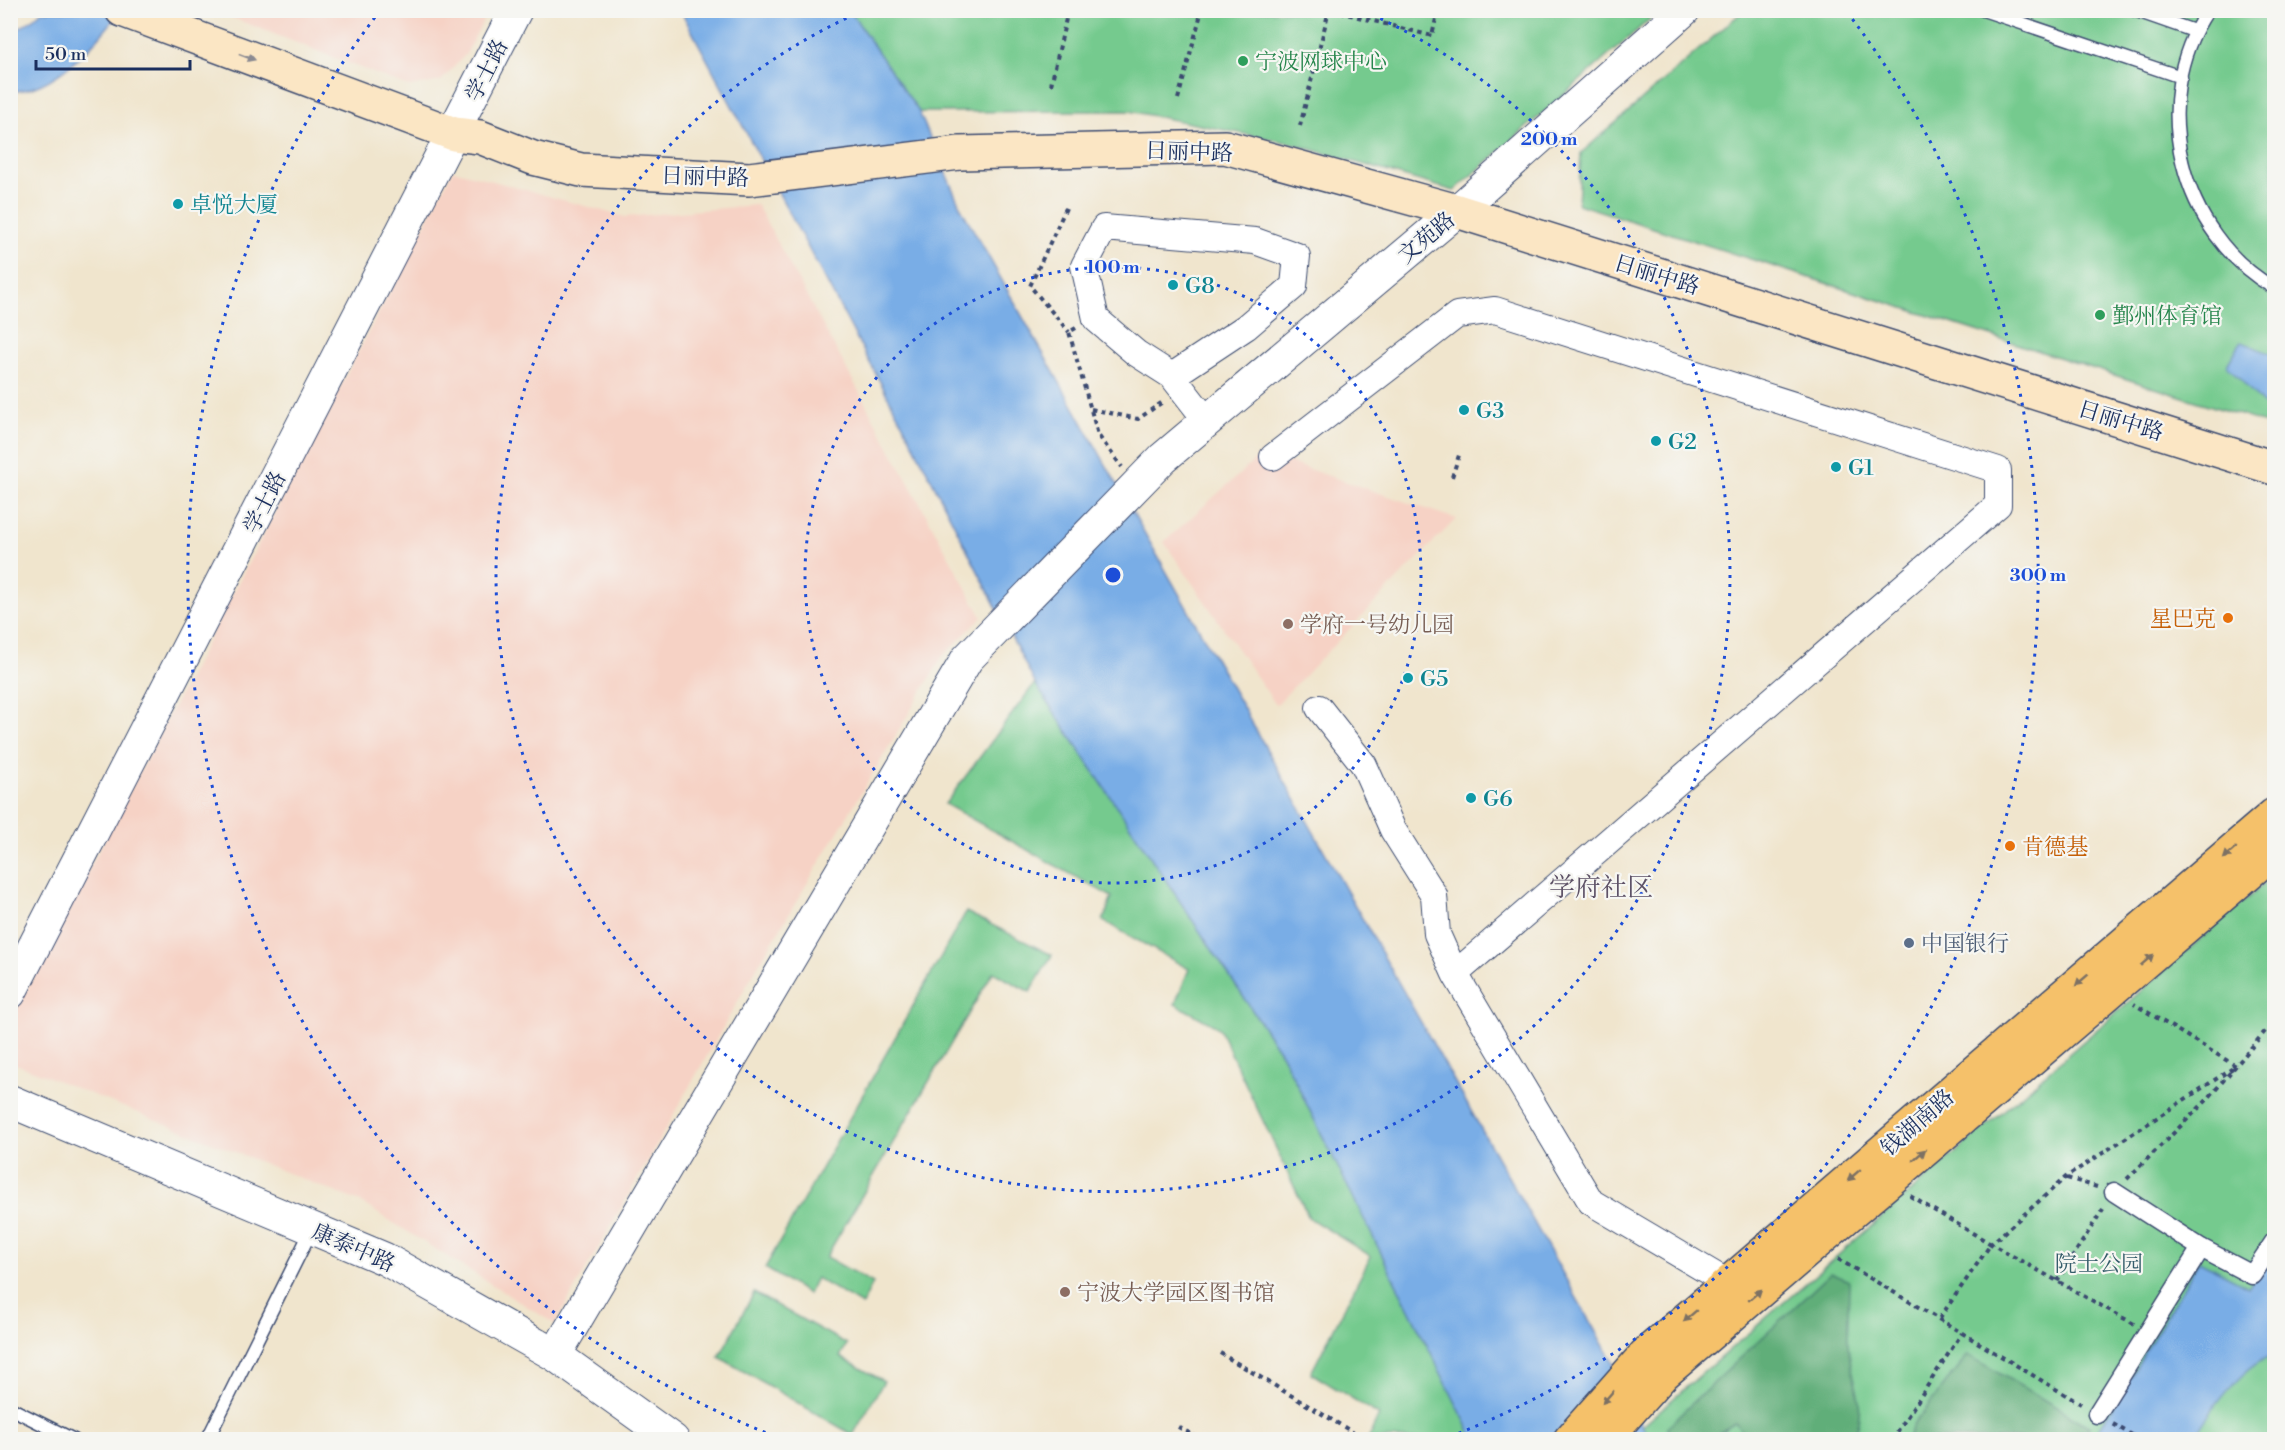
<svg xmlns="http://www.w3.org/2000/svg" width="2285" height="1450" viewBox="0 0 2285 1450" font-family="'Libre Bodoni','Noto Serif SC',serif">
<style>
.built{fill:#f6d2c5}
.green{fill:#75ca8e;stroke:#487c76;stroke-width:1.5}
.forest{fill:#60ae79;stroke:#3e6e6c;stroke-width:1.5}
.water{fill:#79ade6;stroke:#4a6ea2;stroke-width:1.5}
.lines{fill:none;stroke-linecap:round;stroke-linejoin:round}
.service-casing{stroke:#3b4a6f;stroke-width:15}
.pedestrian-casing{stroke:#3b4a6f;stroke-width:21}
.minor-casing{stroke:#3b4a6f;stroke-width:28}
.tertiary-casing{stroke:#3b4a6f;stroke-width:34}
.secondary-casing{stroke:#3b4a6f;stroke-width:36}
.primary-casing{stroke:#3b4a6f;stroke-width:36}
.path{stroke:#3b4a6f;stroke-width:4;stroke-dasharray:4.5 4.5;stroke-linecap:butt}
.service{stroke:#fff;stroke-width:12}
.pedestrian{stroke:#fff;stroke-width:18}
.minor{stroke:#fff;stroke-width:26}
.tertiary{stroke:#fff;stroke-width:32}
.secondary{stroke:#fbe6c4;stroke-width:33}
.primary{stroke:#f5c16b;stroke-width:33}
.oneway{fill:#8b8a91}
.oneway2{fill:#7d7164}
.ring{fill:none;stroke:#1d4ed8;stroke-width:3;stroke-dasharray:3 6}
.leisure-dot{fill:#2e9e5b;stroke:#f6f6f2;stroke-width:2}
.culture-dot{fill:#0f9aa8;stroke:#f6f6f2;stroke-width:2}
.food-dot{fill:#e8710a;stroke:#f6f6f2;stroke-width:2}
.education-dot{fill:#8d6e63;stroke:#f6f6f2;stroke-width:2}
.service-dot{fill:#5c6f8a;stroke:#f6f6f2;stroke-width:2}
.labels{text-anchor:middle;stroke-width:4.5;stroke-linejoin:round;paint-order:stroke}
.leisure-label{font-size:22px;fill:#27864d;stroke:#f6f6f2;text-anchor:start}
.street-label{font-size:22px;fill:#1b2f5e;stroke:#f6f6f2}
.culture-label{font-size:22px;fill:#0d838f;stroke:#f6f6f2;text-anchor:start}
.food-label{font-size:22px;fill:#c56008;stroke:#f6f6f2;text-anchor:end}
.education-label{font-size:22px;fill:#785e54;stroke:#f6f6f2;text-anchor:start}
.service-label{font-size:22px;fill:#4e5e75;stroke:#f6f6f2;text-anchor:start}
.park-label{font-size:22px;fill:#365e6c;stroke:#f6f6f2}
.quarter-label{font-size:26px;fill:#5e5267;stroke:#f6f6f2}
.centre{fill:#1d4ed8;stroke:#f6f6f2;stroke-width:3}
.ring-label{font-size:18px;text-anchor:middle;font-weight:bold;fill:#1d4ed8;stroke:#f6f6f2;stroke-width:4.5;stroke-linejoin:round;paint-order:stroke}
</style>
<rect width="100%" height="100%" fill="#f6f6f2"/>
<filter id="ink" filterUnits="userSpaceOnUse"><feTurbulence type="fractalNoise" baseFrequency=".0167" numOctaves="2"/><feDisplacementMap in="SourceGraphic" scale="12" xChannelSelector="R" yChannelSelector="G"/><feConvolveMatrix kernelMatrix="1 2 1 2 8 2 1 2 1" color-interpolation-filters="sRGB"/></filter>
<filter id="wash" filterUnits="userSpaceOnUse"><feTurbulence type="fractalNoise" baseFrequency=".008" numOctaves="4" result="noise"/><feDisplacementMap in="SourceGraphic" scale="24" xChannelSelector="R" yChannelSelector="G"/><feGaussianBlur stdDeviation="1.35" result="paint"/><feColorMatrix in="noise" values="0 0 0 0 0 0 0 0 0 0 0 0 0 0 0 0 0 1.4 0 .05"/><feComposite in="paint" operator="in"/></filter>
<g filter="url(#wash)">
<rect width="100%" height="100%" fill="#f0e5cd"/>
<path class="built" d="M 215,11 L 488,10 L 488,11 L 466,54 L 441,81 L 409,87 Z
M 453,170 L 625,217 L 757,205 L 982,617 L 943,656 L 756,969 L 555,1324 L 360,1202 L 11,1062 L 10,1021 Z
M 1264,452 L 1273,457 L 1456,519 L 1276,705 L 1164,542 Z"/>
<path class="green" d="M 850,11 L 1659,11 L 1454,191 L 1290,143 L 1129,111 L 919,112 Z
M 1743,11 L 2274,11 L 2274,426 L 1578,204 L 1581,153 Z
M 1035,683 L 1282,1055 L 1474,1439 L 1368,1439 L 1379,1415 L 1311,1373 L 1371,1256 L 1309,1218 L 1219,1028 L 1175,1004 L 1189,969 L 1103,921 L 1112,897 L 945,804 Z
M 2274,875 L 2274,1439 L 1651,1440 L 1642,1426 Z
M 966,912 L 1052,955 L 1030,992 L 993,972 L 826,1257 L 873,1283 L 862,1305 L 816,1278 L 808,1294 L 765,1268 Z
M 754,1293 L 847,1344 L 840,1357 L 884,1381 L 853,1435 L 719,1357 Z"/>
<path class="forest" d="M 1831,1273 L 1849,1281 C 1849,1301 1847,1322 1848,1343 C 1849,1376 1871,1407 1851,1439 L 1748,1439 L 1735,1423 L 1709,1439 L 1677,1439 L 1666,1428 Z
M 1968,1355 L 2090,1427 L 2066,1439 L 1907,1439 L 1914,1424 Z"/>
<path class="water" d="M 42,11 L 120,11 C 98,42 52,93 11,91 L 11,34 L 32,20 Z
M 681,11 L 850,11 L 919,112 L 961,208 L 1610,1357 L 1642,1426 L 1651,1439 L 1474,1439 L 1282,1055 L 1035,683 L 907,432 Z
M 2241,342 L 2274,355 L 2274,416 L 2227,365 Z
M 2274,1251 L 2274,1355 C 2240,1366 2212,1411 2192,1439 L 2093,1440 L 2199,1261 L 2248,1287 Z"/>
</g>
<g filter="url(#ink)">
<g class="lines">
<g class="service-casing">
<path id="service" d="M 1983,10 L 2181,77
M 2134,10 L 2194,31
M 2208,10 C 2146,101 2180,234 2274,288
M 189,12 L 190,10
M 10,1408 L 74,1440
M 207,1440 L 312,1229"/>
</g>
<g class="pedestrian-casing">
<path id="pedestrian" d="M 2114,1192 L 2201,1248 L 2252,1275 L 2274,1242
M 2097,1414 L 2201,1248"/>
</g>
<g class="minor-casing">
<path id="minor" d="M 1172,376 L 1246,327 L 1294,286 L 1297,256 L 1255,241 L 1104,228 L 1084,266 L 1096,319 L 1136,353 L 1172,376 L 1207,421
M 1273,457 L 1457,315 L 1495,310 L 1998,470 L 1998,505 L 1455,974 L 1591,1202 L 1728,1283
M 1319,708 L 1364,765 L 1393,830 L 1434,895 L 1437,934 L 1455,974"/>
</g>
<g class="tertiary-casing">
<path id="tertiary" d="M 10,993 L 516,10
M 10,1101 L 385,1259 L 555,1355 L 673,1440
M 555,1355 L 967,659 L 1163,458 L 1457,211 L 1684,10"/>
</g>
<g class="secondary-casing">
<path id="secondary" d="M 122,10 L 454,134 L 480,137 L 533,158 L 581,170 L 749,179 L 960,153 L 1225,147 L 1457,211 L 2274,468"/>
</g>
<g class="primary-casing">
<path id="primary" d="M 1570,1440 L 1646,1354 L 2274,815
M 1604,1440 L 1663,1374 L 2274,851"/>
</g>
<path class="path" d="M 1331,10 L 1432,36 L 1438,10
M 1051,85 L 1068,10
M 1178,99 L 1202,10
M 1300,126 L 1329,10
M 1066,208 L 1030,286 L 1069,332
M 1076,328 L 1069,332 L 1098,435 L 1122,467
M 1091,409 L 1138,419 L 1164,401
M 1452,477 L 1460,452
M 2067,1178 L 2097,1187
M 2127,1179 L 2207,1100 L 2267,1029 L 2274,1025
M 1910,1196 L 1991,1244 L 1939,1319
M 1838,1259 L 2081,1404
M 2057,1281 L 2105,1206
M 2134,1324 L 1991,1244 L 2066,1177 L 2236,1066 L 2134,1004
M 1220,1353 L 1354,1433 L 1351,1440
M 2113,1424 L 2141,1440
M 1178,1427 L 1203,1440
M 1892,1440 L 1962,1333"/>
<use href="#service" class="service"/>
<use href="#pedestrian" class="pedestrian"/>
<use href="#minor" class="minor"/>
<use href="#tertiary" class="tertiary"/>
<use href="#secondary" class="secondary"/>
<use href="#primary" class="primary"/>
</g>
<defs><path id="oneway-solid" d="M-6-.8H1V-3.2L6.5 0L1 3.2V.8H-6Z" transform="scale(1.5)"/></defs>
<use class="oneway" href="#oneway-solid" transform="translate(247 57) rotate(20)"/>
<g class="oneway2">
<use href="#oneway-solid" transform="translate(2230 853) rotate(139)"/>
<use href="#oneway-solid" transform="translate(2147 960) rotate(-41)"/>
<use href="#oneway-solid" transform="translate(2082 980) rotate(139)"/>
<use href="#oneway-solid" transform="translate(1919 1155) rotate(-41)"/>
<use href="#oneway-solid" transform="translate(1854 1175) rotate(139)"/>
<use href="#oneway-solid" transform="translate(1755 1295) rotate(-41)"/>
<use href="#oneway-solid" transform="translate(1690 1316) rotate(139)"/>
<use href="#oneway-solid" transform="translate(1608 1397) rotate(131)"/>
</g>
</g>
<g class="ring">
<circle cx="1113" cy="575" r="308"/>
<path d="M1364 11A617 617 0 1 1 862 11"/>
<path d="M782 1439A925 925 0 0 1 379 12M1847 12A925 925 0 0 1 1444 1439"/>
</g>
<g class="leisure-dot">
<circle cx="1243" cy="61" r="6"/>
<circle cx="2100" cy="315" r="6"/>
</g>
<g class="culture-dot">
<circle cx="178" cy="204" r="6"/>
<circle cx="1173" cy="285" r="6"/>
<circle cx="1464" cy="410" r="6"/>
<circle cx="1656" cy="441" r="6"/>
<circle cx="1836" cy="467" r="6"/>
<circle cx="1408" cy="678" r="6"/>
<circle cx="1471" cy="798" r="6"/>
</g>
<g class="food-dot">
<circle cx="2228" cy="618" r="6"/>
<circle cx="2010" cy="846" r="6"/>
</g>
<g class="education-dot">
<circle cx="1288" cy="624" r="6"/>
<circle cx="1065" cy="1292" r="6"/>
</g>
<circle class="service-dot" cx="1909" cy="943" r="6"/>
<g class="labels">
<g class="leisure-label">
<text x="1255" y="69">宁波网球中心</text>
<text x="2112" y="323">鄞州体育馆</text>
</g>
<g class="street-label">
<text transform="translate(486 70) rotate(-63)" y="8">学士路</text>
<text transform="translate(1189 151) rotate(2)" y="8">日丽中路</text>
<text transform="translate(705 176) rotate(2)" y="8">日丽中路</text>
<text transform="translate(1426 237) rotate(-40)" y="8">文苑路</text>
<text transform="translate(1657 274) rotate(17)" y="8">日丽中路</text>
<text transform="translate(2121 420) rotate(17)" y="8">日丽中路</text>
<text transform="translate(264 502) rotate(-63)" y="8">学士路</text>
<text transform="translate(1917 1122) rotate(-41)" y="8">钱湖南路</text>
<text transform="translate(354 1247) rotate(24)" y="8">康泰中路</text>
</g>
<g class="culture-label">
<text x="190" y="212">卓悦大厦</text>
<text x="1185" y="293">G8</text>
<text x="1476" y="418">G3</text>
<text x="1668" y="449">G2</text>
<text x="1848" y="475">G1</text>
<text x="1420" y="686">G5</text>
<text x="1483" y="806">G6</text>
</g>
<g class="food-label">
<text x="2216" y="626">星巴克</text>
<text x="2022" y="854" text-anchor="start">肯德基</text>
</g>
<g class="education-label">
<text x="1300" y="632">学府一号幼儿园</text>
<text x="1077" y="1300">宁波大学园区图书馆</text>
</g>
<g class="service-label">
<text x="1921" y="951">中国银行</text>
</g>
<g class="park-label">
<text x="2099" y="1271">院士公园</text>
</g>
<g class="quarter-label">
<text x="1601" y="896">学府社区</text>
</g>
</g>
<circle cx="1113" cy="575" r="9" class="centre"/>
<g class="ring-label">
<text x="1549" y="145">200 m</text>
<text x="1113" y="273">100 m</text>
<text x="2038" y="581">300 m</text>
</g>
<rect width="2285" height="1450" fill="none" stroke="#f6f6f2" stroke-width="36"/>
<path d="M36 60v9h154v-9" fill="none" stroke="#1b2f5e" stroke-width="3"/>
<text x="45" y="60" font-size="18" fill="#1b2f5e" stroke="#f6f6f2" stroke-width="4.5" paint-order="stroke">50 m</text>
</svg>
